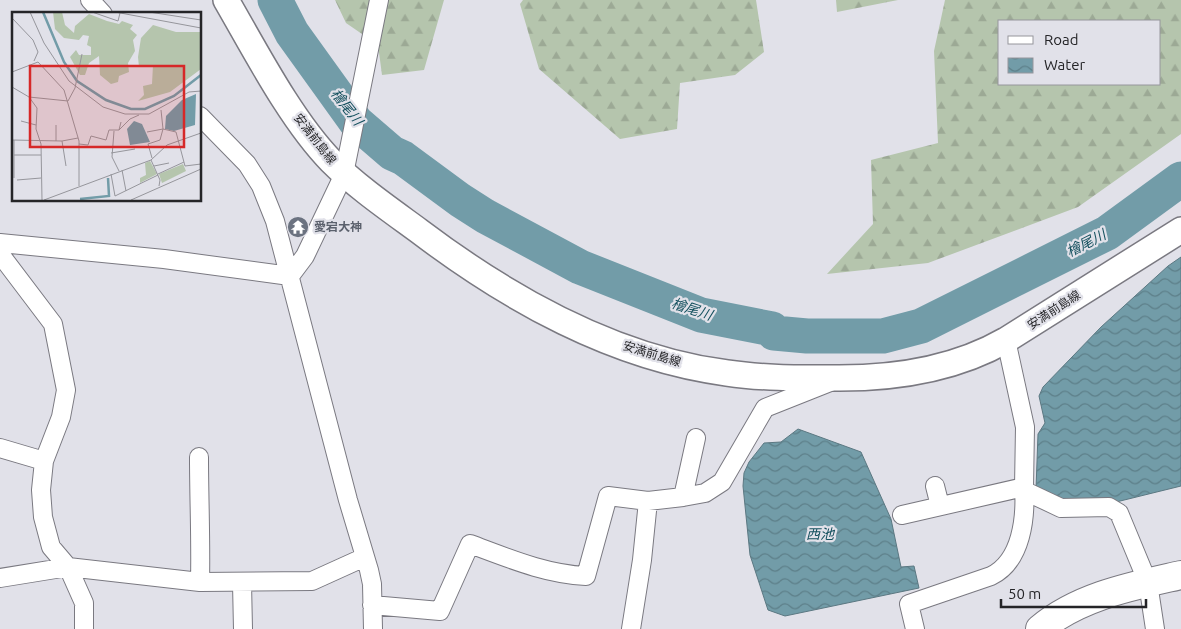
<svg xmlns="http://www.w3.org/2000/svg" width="1181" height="629" viewBox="0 0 1181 629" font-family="Ubuntu,'Noto Sans JP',sans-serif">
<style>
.forest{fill:url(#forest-firs);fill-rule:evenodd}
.water{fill:url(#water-waves);stroke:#5b7882}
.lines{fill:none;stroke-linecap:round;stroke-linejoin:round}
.river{stroke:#729ca8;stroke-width:35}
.street-casing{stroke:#7a7981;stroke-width:20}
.secondary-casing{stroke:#7a7981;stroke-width:28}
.primary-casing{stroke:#7a7981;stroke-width:30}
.street{stroke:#fff;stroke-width:18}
.secondary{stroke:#fff;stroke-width:25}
.primary{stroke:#fff;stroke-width:28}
.labels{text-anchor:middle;stroke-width:4.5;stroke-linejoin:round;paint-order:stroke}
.street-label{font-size:12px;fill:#252528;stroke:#e1e1e9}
.worship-label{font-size:12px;font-weight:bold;fill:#5b616d;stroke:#e1e1e9;text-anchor:start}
.water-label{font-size:14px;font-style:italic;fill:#14505e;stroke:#e1e1e9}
.inset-river{fill:none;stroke:#729ca8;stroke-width:2.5}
.inset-road{fill:none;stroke:#96969c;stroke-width:1}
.view{fill:#d62828;fill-opacity:0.15;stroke:#d62828;stroke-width:2.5}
.inset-edge{fill:none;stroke:#252528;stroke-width:2.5}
</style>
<defs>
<pattern id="forest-firs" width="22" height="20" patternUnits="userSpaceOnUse" patternTransform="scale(1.25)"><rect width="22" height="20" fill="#b5c5ad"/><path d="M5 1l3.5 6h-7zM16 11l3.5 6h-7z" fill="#9ca995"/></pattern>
<pattern id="water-waves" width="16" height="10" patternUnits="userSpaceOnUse" patternTransform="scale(1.25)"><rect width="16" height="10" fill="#729ca8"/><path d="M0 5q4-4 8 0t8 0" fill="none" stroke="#5d7f89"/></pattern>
</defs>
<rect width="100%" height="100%" fill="#e1e1e9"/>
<path class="forest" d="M 335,0 L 444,0 L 424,70 L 382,75 L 378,45 L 346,23 Z
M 523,0 L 756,0 L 764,52 L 735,75 L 680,83 L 677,129 L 620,139 L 539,69 L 520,4 Z
M 836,0 L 898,0 L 837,12 Z
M 945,0 L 1181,0 L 1181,134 L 1078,207 L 928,263 L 827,274 L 873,224 L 871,160 L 938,143 L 934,51 ZM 1160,21 L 1160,84 L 1000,84 L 1000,21 Z"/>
<path class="water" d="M 1181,257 L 1181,486 L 1108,504 L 1069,503 L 1036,489 L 1038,434 L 1045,423 L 1039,396 L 1043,387 L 1101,327 L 1168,266 Z
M 798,429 L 861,452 L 891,519 L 901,567 L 914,566 L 919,588 L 785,616 L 768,610 L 750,555 L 743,486 L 744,473 L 749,462 L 764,443 L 781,442 Z"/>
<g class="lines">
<path class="river" d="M 275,0 L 292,33 L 356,122 L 392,153 L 403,158 L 460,200 L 485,216 L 580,267 L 701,315 L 772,329 L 774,333 L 807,336 L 883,336 L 921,326 L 1107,233 L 1181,179"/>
<g class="street-casing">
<path id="street" d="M 90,0 L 103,14
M 200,116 L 247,164 L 261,186 L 275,221 L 348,500 L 369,570 L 372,584 L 373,629
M 0,243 L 164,259 L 290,276
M 0,254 L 53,324 L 66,390 L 61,417 L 44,461 L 41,490 L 43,517 L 51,547 L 68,567 L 84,603 L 84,629
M 290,276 L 305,256 L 344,174 L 379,0
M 0,448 L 44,461
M 199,457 C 199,499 201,540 200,582
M 935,486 L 940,506
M 1025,491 L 1061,508 L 1109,507 L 1119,513 L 1148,583 L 1155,629
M 683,497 L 705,493 L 722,482 L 765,408 L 833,381
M 902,515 L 1024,487 L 1025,427 L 1006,340
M 0,578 L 68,567 L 200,582 L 312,581 L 365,557
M 242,583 L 243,629
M 372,605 L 440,611 L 470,544 C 508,558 545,574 586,576 L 608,496 L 648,501 L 683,497 L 696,438
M 631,629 L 642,560 L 648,501
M 915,629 L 909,604 L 991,576 C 1022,561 1026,517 1024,487"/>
</g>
<g class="secondary-casing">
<path id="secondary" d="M 226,0 C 255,50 291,120 331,161 C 357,187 389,209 419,231 C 509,299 613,358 727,373 C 760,378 796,378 830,378 C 889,379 954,370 1006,340 L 1181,230"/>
</g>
<g class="primary-casing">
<path id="primary" d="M 1040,629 C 1079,596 1133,586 1181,575"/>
</g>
<use href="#street" class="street"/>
<use href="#secondary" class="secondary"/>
<use href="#primary" class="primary"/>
</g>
<defs>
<g id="temple-disc" transform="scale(1.125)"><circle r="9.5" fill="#6b7280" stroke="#e1e1e9"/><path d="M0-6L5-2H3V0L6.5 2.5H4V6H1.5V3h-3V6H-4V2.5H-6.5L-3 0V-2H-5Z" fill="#fff"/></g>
</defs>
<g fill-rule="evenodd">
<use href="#temple-disc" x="298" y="227"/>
</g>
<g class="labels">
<g class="street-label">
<text transform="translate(315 139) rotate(52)" y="4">安満前島線</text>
<text transform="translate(1054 310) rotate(-33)" y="4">安満前島線</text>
<text transform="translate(652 354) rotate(17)" y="4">安満前島線</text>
</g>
<g class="worship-label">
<text x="314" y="231">愛宕大神</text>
</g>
<g class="water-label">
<text transform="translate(347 107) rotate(52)" y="5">檜尾川</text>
<text transform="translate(1086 243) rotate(-27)" y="5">檜尾川</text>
<text transform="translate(692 309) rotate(18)" y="5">檜尾川</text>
<text x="820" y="539">西池</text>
</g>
</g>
<g transform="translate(12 12)">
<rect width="189" height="189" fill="#e1e1e9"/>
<path d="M 138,149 L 145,162 L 128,171 L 128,166 L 134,163 L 133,151 ZM 171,152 L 174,159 L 150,171 L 147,162 Z" fill="#b5c5ad"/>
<path d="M 41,0 L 50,0 L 53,13 L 62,21 L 63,14 L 77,2 L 95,9 L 107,12 L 110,9 L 121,13 L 118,17 L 125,23 L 121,28 L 123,39 L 116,51 L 117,60 L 107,64 L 106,70 L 99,72 L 88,63 L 87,44 L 77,51 L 73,63 L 68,63 L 58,45 L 64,38 L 67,43 L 79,43 L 79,35 L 75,33 L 77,24 L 71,23 L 67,28 L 52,26 L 43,17 ZM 141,13 L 164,20 L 189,20 L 189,57 L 158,80 L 126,89 L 132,83 L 131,74 L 140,72 L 141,53 L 127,55 L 126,45 L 129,26 Z" fill="#b5c5ad"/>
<path d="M 184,82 L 183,113 L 162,119 L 153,117 L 154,104 L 170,88 ZM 122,109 L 130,112 L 138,130 L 118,133 L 115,117 Z" fill="#729ca8"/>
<path class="inset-river" d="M 31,0 L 52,50 L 65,69 L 94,88 L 119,97 L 133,97 L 162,84 L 189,63M 68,187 L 97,184 L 96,166"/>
<path class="inset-road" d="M 18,0 L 32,31 L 57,69 L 91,95 L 113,102 L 137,102 L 177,80 L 189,79M 80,0 L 106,9 L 108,1M 103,0 L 189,16M 137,0 L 189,8M 0,6 L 21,28 L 26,40 L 22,49M 0,60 L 26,50 L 52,78 L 67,129 L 67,174M 0,75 L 17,85 L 25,96 L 24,117 L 29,132 L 30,188M 17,85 L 56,89M 56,89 L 63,76 L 70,42M 9,109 L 24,113M 44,113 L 44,129M 151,117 L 164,120 L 173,154 L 189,152M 107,118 L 118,107 L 127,103M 102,119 L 100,145 L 107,159M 135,120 L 151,117 L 149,98M 0,128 L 50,129 L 66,126M 50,129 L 54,154M 67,132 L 76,133 L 79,124 L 94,128 L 97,118 L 107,118 L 109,110M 99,141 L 123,137M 2,143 L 29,143M 140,146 L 136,132 L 148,128 L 151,117M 139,148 L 148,168 L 147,174M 142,154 L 157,151M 110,158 L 114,179M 99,162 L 103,184 L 146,163M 146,162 L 172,150M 2,166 L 2,128M 5,168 L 29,166M 32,188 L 139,148 L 155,133 L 189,121M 119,188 L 189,157"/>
<path class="view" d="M 18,54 L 172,54 L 172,135 L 18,135 Z"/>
<rect width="189" height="189" class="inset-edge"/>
</g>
<rect x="998" y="20" width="162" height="65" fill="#e1e1e9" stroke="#96969c"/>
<rect x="1008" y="36" width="25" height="8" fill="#ffffff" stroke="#96969c"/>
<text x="1044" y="45" font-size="15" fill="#252528">Road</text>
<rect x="1008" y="58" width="25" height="15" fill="url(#water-waves)" stroke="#96969c"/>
<text x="1044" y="70" font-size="15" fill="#252528">Water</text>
<path d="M1001 599v8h145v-8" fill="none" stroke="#252528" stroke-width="2.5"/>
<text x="1008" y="599" font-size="15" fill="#252528" stroke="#e1e1e9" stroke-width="4" paint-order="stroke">50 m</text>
</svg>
